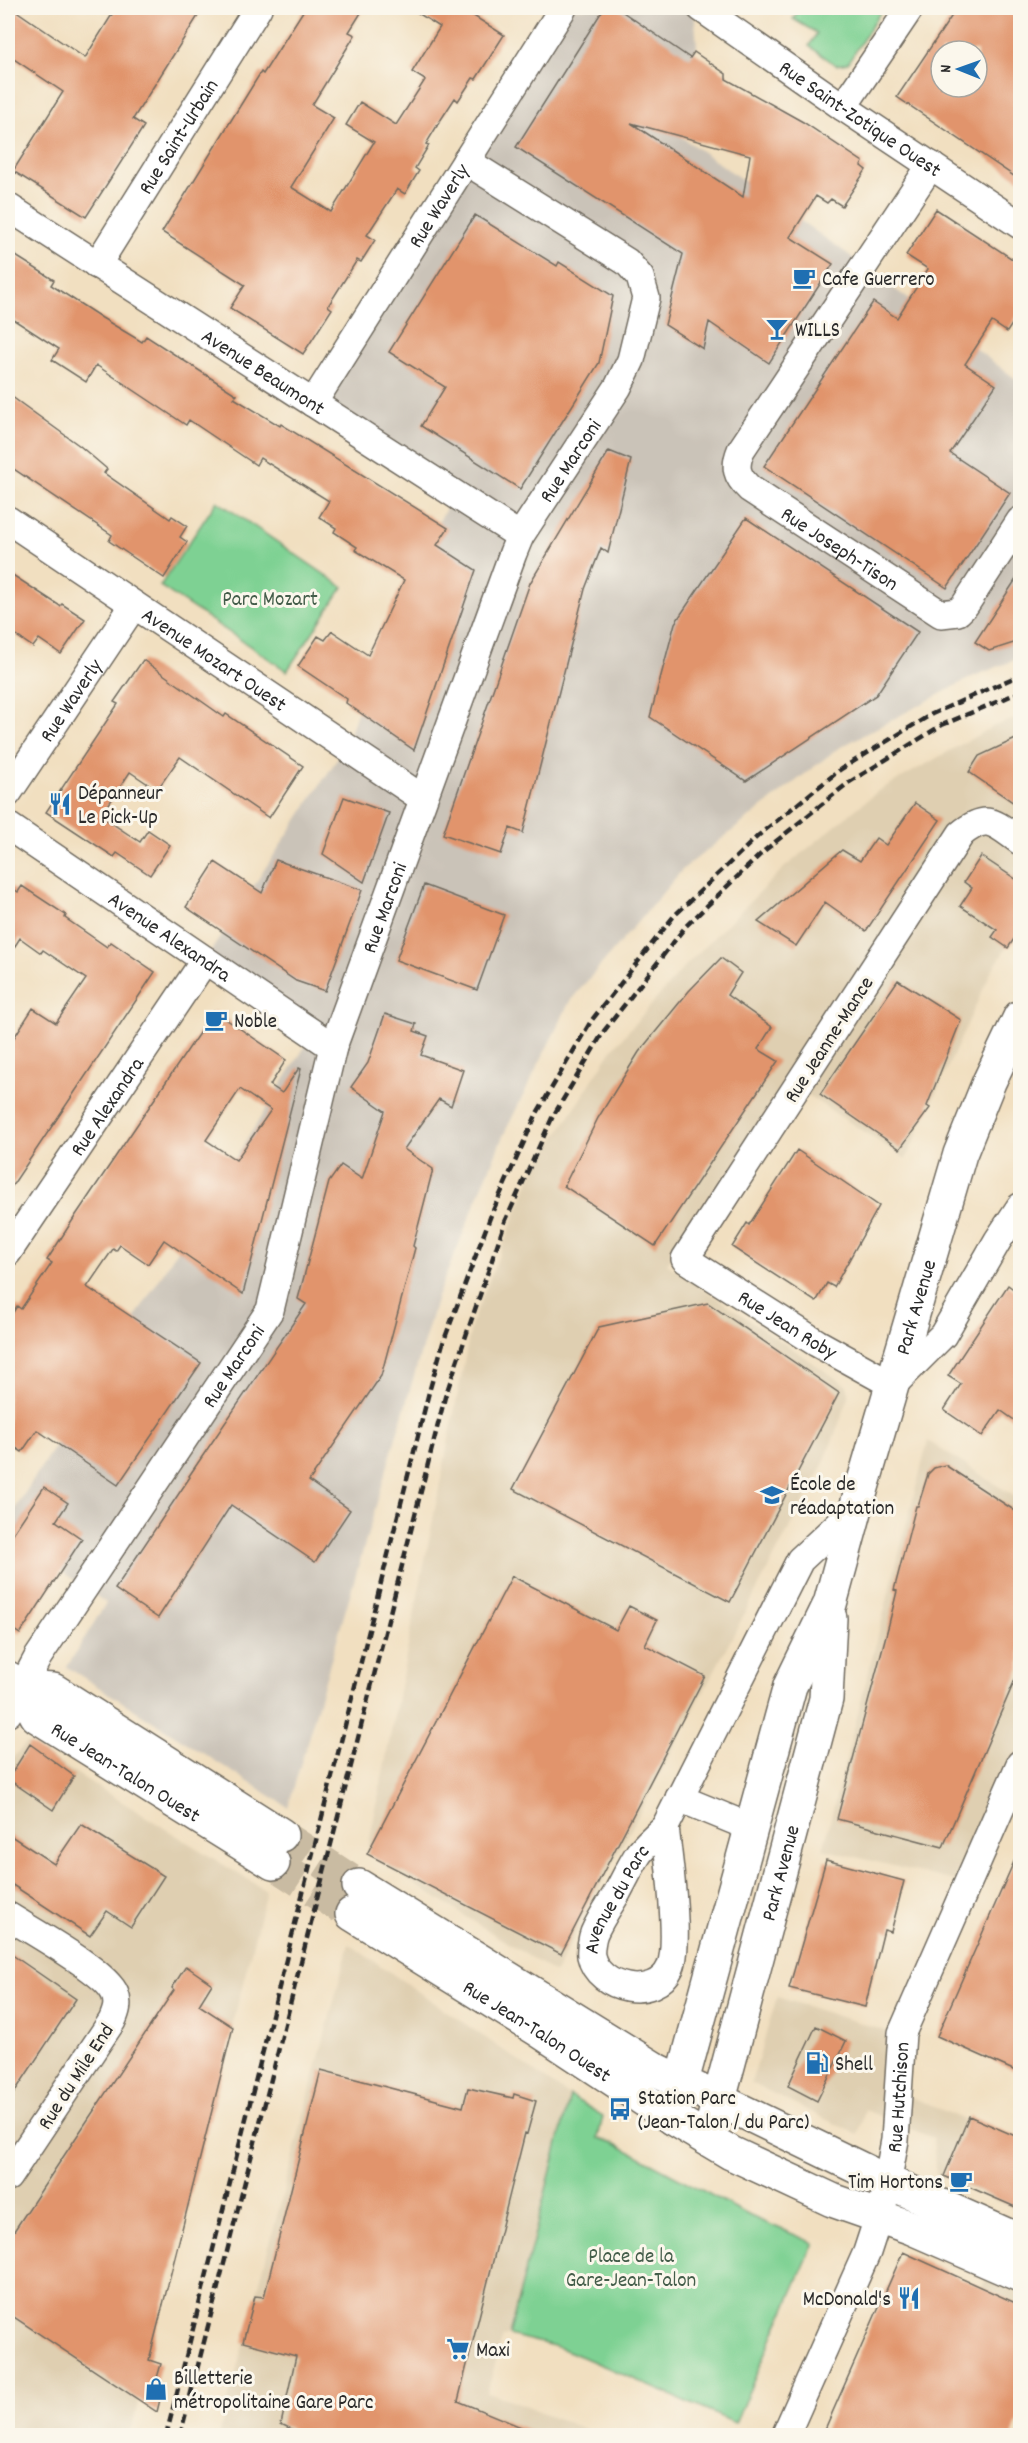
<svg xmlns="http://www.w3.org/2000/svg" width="1028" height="2443" viewBox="0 0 1028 2443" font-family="Dekko,sans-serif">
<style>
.built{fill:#dfcfb1}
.industrial{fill:#cac3b8}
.green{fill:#7ed193;stroke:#547e5f;stroke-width:1.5}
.building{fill:#e1946c;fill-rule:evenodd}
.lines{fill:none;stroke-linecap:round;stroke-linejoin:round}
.secondary-tunnel{stroke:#c9bba2;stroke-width:33;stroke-dasharray:33 16;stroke-linecap:butt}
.street-casing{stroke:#706a5f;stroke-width:30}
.secondary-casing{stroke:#706a5f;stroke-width:36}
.street{stroke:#fff;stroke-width:27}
.secondary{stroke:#fff;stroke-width:33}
.rail{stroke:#2b2b2b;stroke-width:4.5;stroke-dasharray:9 4.5;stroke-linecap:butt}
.labels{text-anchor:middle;stroke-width:6;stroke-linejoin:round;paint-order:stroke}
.street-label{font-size:21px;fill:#2b2b2b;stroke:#fbf7ec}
.poi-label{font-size:21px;fill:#2b2b2b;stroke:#fbf7ec;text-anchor:start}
.park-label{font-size:21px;fill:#445d4a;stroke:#fbf7ec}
</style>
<rect width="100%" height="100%" fill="#fbf7ec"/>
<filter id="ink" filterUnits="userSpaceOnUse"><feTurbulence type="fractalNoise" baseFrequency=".0167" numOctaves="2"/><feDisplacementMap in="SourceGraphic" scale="12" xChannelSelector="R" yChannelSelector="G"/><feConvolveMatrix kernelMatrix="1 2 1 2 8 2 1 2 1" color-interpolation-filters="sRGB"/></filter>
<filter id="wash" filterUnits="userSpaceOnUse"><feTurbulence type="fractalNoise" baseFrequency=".008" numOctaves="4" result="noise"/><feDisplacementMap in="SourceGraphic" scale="24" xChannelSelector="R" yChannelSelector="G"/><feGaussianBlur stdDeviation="1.35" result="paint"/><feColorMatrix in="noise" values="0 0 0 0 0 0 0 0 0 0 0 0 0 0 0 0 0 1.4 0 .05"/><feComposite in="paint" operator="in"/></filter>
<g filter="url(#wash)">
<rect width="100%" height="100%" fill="#f1dfc0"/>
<path class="built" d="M 1020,717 L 1020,926 L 990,974 L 906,1159 L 789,1083 L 667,1264 L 847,1386 L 849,1397 L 824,1463 L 555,1973 L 367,1854 L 472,1322 L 532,1174 L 611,1051 L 686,965 L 785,867 L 878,791 L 994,726 Z
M 928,1441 L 1020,1500 L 1020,1764 L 967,1884 L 823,1849 Z
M 27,1743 L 266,1891 L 130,2435 L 8,2436 L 8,1762 Z
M 349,1944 L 570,2096 L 509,2335 L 502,2338 L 487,2393 L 509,2399 L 599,2435 L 219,2436 Z
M 777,1997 L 905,2037 L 892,2089 L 1020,2144 L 1020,2419 L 935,2383 L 981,2290 L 1014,2209 L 936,2175 L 933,2138 L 865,2110 L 858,2135 L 751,2083 Z"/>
<path class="industrial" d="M 564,8 L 694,8 L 697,47 L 653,117 L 845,252 L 1020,382 L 1020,658 L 974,676 L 837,749 L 683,869 L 570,1001 L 503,1136 L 437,1297 L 288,1807 L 67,1667 L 106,1603 L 63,1572 L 8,1538 L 8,1520 L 313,1034 L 205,960 L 345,747 L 401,590 L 454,494 L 313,403 Z"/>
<path class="green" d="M 800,8 L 883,8 L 848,63 L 836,65 L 809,46 L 817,33 L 793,19 Z
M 217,501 L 343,587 L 287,671 L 160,586 Z
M 570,2096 L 603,2116 L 598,2138 L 614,2143 L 750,2216 L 814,2243 L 735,2423 L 583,2357 L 554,2346 L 509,2335 Z"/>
<g id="blocks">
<path class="building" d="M 8,8 L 12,8 L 85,58 L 116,8 L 203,8 L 133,119 L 144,126 L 86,217 L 13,171 L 63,92 L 8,55 Z
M 305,8 L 364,8 L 349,32 L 355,35 L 312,105 L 334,118 L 291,187 L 331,212 L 374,142 L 346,125 L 360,102 L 396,125 L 425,80 L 412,72 L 440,27 L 410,8 L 461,8 L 504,35 L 476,79 L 473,78 L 458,101 L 455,98 L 440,121 L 426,144 L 429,145 L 415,168 L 419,171 L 405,194 L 397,189 L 367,235 L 375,240 L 361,262 L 357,260 L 328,306 L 332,309 L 303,354 L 230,308 L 245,285 L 162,232 L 261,72 L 263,74 Z
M 604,8 L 617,8 L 690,58 L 694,52 L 726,74 L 726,79 L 803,122 L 863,162 L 861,166 L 866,170 L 842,206 L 831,199 L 827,203 L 816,196 L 790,237 L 833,264 L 769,363 L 709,322 L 703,349 L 665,325 L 683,254 L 516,147 ZM 631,123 L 750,155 L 743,197 Z
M 957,8 L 1020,8 L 1020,180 L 897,97 ZM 941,51 L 977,51 L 977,87 L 941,87 Z
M 936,209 L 1020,264 L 1020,312 L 1007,332 L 992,322 L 965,364 L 996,385 L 950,453 L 1010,493 L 947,588 L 764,466 L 873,302 L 897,318 L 928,269 L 906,255 Z
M 475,215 L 557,266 L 559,262 L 613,296 L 599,363 L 520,489 L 421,426 L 445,387 L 389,352 Z
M 8,251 L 54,280 L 51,285 L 102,318 L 142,342 L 146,336 L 237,395 L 234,398 L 280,426 L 281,424 L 448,528 L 437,545 L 476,570 L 414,750 L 346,703 L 347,699 L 298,666 L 318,636 L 325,640 L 332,631 L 368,655 L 404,580 L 355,550 L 357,547 L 334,532 L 336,528 L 319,517 L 329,501 L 260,458 L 256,465 L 189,420 L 186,425 L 96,365 L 86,382 L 52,360 L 59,349 L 8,316 Z
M 8,394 L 80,446 L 107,469 L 104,473 L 170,519 L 172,516 L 187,526 L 180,537 L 187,542 L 164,578 L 109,541 L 112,535 L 8,465 Z
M 609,451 L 631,460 L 608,553 L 601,548 L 585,589 L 523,833 L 510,828 L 501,854 L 443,834 L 530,583 Z
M 746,518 L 918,632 L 876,695 L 746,781 L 650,717 L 675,623 Z
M 8,572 L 60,606 L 62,604 L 85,619 L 61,654 L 39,639 L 33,647 L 8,630 Z
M 1020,573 L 1020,641 L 989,651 L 975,642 Z
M 143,660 L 224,717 L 226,714 L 303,766 L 269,818 L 180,757 L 157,790 L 130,772 L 101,816 L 140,842 L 148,830 L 170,845 L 150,875 L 117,853 L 114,857 L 46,812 L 118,704 L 114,702 Z
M 1020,737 L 1020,807 L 969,772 L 979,756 Z
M 344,797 L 389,813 L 364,882 L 323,854 Z
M 915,803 L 940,820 L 866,931 L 825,902 L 796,946 L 758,922 L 842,850 L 860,861 L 876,838 L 886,845 Z
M 981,856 L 1020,882 L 1020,930 L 1008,948 L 992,937 L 997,930 L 960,906 L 972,888 L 964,882 Z
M 276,860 L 362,890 L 325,991 L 296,981 L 186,907 L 215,862 L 262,893 Z
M 8,885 L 18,892 L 22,886 L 66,915 L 65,918 L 107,947 L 111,942 L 155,972 L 8,1192 L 8,1047 L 33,1008 L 56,1023 L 86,979 L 43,950 L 41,953 L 20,938 L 8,957 Z
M 424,885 L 504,915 L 477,990 L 396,960 Z
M 721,958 L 741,973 L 727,995 L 772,1027 L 758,1049 L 778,1061 L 655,1246 L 564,1186 L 598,1118 L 639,1052 L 689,991 Z
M 898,980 L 961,1020 L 927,1106 L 930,1108 L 900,1149 L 820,1094 Z
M 214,1011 L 286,1060 L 270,1085 L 282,1093 L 299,1068 L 301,1069 L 243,1294 L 164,1240 L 148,1264 L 120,1245 L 116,1251 L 113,1249 L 87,1287 L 201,1363 L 118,1485 L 37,1430 L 22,1452 L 8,1443 L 8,1320 L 17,1306 L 21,1309 L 52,1263 L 47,1260 L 76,1215 ZM 240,1089 L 271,1110 L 236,1160 L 206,1140 Z
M 385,1014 L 416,1024 L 414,1031 L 428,1036 L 421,1055 L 463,1070 L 451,1106 L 439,1099 L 404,1149 L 433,1169 L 413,1246 L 415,1248 L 381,1376 L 309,1481 L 350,1510 L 315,1562 L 231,1505 L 158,1618 L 115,1589 L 190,1477 L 189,1476 L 306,1304 L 298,1299 L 329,1182 L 341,1165 L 362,1179 L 385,1111 L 351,1087 L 368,1063 Z
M 797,1150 L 879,1206 L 834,1287 L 827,1283 L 816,1302 L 732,1247 L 747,1223 L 749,1225 Z
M 1008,1285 L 1020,1294 L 1020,1424 L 1000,1410 L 982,1436 L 944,1410 L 961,1384 L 948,1376 Z
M 708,1303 L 839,1393 L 730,1602 L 513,1489 L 599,1327 Z
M 945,1465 L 1020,1514 L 1020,1668 L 943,1847 L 837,1819 L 889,1624 L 897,1591 L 894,1590 L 916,1506 L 918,1506 L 928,1474 L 934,1468 Z
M 44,1487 L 68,1503 L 56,1521 L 82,1539 L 20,1634 L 8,1626 L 8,1541 Z
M 512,1576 L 616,1630 L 629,1606 L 657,1620 L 645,1645 L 705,1676 L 561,1954 L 367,1854 Z
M 30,1744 L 74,1776 L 53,1810 L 8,1779 Z
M 81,1824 L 164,1876 L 131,1927 L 107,1911 L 90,1936 L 8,1882 L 8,1834 L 54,1864 Z
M 1020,1848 L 1020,2073 L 937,2036 Z
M 826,1860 L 904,1881 L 891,1932 L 884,1930 L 865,2007 L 789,1988 Z
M 8,1952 L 76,1999 L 8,2102 Z
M 186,1966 L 212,1984 L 199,2005 L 233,2027 L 149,2360 L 161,2364 L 155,2385 L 163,2387 L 157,2412 L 8,2313 L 8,2240 L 174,1990 L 172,1988 Z
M 816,2026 L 846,2041 L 817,2101 L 788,2086 Z
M 321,2070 L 463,2107 L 468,2088 L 513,2098 L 514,2094 L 536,2101 L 527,2134 L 525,2133 L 458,2401 L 543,2436 L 306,2436 L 281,2424 L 296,2356 L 243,2342 L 255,2296 L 264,2297 Z
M 969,2116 L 1020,2138 L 1020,2209 L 944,2176 Z
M 903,2252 L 1020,2305 L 1020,2414 L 1012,2436 L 822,2436 Z"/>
</g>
</g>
<g filter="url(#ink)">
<use href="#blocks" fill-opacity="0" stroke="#706a5f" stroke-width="1.5"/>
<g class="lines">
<path class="secondary-tunnel" d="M 281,1835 L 359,1886
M 273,1863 L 352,1914"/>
<g class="street-casing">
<g id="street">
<path id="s1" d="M 701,8 L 843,107 L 1020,225"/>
<path d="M 843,107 L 910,8"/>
<path id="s2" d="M 931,165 L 741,450 C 734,467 736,476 750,489 L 941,614 L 958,612 L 965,605 L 1020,521"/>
<path id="s3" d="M 8,207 L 520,536"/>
<path id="s4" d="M 97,265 L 258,8"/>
<path id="s5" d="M 313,403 L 563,8"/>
<path id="s6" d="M 8,520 L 422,798"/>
<path id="s7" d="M 8,793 L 134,605"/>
<path id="s8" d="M 8,826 L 333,1047"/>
<path id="s9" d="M 1020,841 C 995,824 988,812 961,834 L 685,1259 L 817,1343 L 893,1385 L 943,1335 L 998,1240 L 1020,1207"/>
<path id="s10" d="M 8,1252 L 205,960"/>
<path id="s11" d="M 8,1713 L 38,1657 L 270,1310 L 333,1047 L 513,553 L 520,536 L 618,387 L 631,360 L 646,298 L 640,277 L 627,262 L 466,161"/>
<path d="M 679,1798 L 752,1828"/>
<path id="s12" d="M 665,1827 C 668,1855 681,1944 670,1968 C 655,2001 598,1990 591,1956 C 590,1950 592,1938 594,1933 C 600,1919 609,1906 617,1893 C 624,1880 631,1865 639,1853 C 646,1844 656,1835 665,1827 L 800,1560 L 856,1508"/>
<path d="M 8,1916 C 30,1930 107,1972 115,1994 C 119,2004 116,2012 112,2021 L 8,2177"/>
<path id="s13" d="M 785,2436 L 867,2252 L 884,2200 L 895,2140 L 902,2033 L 1020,1764"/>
</g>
</g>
<g class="secondary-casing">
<g id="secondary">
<path id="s14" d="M 8,1678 L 22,1688 L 37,1716 L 273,1863"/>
<path d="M 22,1688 L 53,1690 L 281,1835"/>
<path d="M 359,1886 L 655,2069 L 888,2182 L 1020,2241"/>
<path id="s15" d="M 352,1914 L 537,2029 L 672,2118 L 731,2153 L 832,2200 L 912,2228 L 1020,2275"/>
<path id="s16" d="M 672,2118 L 790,1686 L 830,1604 L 856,1508 L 960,1154 L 989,1082 L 1020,1017"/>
<path id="s17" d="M 713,2122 L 826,1699 L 830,1618"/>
</g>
</g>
<use href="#street" class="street"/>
<use href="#secondary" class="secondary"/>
<path class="rail" d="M 166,2436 L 429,1392 L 443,1343 L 491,1215 L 537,1113 L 591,1021 L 674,916 L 759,835 L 841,769 L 932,714 L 1020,675
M 180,2436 L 445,1397 L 505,1222 L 552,1118 L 604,1031 L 686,926 L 764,851 L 848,783 L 942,725 L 1020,692"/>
</g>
</g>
<defs>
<g id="cafe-bare" transform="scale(1.8)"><path d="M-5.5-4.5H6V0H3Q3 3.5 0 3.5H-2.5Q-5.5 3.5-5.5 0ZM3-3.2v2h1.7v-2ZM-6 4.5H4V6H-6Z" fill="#1f6fb2" stroke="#fbf7ec" stroke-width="2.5" paint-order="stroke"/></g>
<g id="bar-bare" transform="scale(1.8)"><path d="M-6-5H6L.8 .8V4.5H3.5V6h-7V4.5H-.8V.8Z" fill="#1f6fb2" stroke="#fbf7ec" stroke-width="2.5" paint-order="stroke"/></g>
<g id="restaurant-bare" transform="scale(1.8)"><path d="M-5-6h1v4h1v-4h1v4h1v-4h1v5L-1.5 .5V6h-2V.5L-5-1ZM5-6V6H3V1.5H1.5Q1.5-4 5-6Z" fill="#1f6fb2" stroke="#fbf7ec" stroke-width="2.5" paint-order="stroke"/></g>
<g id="university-bare" transform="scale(1.8)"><path d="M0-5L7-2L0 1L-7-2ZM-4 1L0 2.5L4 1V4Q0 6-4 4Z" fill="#1f6fb2" stroke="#fbf7ec" stroke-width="2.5" paint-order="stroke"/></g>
<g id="fuel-bare" transform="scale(1.8)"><path d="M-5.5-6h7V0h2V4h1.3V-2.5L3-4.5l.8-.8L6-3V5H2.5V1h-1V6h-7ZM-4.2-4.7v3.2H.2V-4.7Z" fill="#1f6fb2" stroke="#fbf7ec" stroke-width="2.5" paint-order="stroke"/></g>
<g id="bus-bare" transform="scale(1.8)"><path d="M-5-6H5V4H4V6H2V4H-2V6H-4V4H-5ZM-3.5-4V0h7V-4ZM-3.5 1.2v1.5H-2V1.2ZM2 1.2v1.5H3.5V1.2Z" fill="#1f6fb2" stroke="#fbf7ec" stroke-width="2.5" paint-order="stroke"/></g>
<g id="supermarket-bare" transform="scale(1.8)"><path d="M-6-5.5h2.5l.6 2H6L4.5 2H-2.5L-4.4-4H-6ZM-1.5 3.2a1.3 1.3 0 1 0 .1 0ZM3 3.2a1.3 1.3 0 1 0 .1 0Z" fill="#1f6fb2" stroke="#fbf7ec" stroke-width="2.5" paint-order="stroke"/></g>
<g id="shop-bare" transform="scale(1.8)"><path d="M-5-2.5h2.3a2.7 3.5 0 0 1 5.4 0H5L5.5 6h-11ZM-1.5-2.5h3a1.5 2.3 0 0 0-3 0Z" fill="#1f6fb2" stroke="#fbf7ec" stroke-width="2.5" paint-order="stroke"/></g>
</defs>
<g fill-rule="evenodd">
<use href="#cafe-bare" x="804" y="278"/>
<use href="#bar-bare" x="777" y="329"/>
<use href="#restaurant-bare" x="60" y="804"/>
<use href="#cafe-bare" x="216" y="1020"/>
<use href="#university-bare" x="772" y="1495"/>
<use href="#fuel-bare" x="817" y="2063"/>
<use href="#bus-bare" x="620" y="2109"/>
<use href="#cafe-bare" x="961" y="2181"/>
<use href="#restaurant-bare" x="909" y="2298"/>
<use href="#supermarket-bare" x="458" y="2349"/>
<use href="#shop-bare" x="156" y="2389"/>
</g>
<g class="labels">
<g class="street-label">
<text dy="7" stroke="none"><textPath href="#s1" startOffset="194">Rue Saint-Zotique Ouest</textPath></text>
<text dy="7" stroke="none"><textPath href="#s4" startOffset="152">Rue Saint-Urbain</textPath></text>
<text dy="7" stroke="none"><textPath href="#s5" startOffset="234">Rue Waverly</textPath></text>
<text dy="7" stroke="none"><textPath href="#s3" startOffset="304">Avenue Beaumont</textPath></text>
<text dy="7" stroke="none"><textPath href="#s11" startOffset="1386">Rue Marconi</textPath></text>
<text dy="7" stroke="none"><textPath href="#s2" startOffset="494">Rue Joseph-Tison</textPath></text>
<text dy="7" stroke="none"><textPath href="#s6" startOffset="249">Avenue Mozart Ouest</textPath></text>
<text dy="7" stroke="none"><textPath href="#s7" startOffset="112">Rue Waverly</textPath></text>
<text dy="7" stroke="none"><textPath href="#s11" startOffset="900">Rue Marconi</textPath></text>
<text dy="7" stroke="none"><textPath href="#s8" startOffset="196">Avenue Alexandra</textPath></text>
<text transform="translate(828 1039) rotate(-57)" y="7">Rue Jeanne-Mance</text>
<text dy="7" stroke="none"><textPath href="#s10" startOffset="176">Rue Alexandra</textPath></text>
<text dy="7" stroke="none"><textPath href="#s16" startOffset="848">Park Avenue</textPath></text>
<text dy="7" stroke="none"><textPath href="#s9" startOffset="696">Rue Jean Roby</textPath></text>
<text dy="7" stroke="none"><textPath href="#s11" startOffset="414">Rue Marconi</textPath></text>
<text dy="7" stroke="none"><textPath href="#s14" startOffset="154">Rue Jean-Talon Ouest</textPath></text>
<text dy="7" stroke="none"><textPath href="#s17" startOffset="258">Park Avenue</textPath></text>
<text dy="7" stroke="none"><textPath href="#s12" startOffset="306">Avenue du Parc</textPath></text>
<text dy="7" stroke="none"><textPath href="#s15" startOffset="219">Rue Jean-Talon Ouest</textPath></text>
<text transform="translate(75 2076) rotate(-57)" y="7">Rue du Mile End</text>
<text dy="7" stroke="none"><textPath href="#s13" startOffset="360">Rue Hutchison</textPath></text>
</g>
<g class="poi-label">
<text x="822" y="285">Cafe Guerrero</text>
<text x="795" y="336">WILLS</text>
<text x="78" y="799">Dépanneur<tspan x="78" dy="24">Le Pick-Up</tspan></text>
<text x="234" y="1027">Noble</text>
<text x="790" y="1490">École de<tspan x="790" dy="24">réadaptation</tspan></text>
<text x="835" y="2070">Shell</text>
<text x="638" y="2104">Station Parc<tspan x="638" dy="24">(Jean-Talon / du Parc)</tspan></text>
<text x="943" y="2188" text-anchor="end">Tim Hortons</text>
<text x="891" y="2305" text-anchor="end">McDonald's</text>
<text x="476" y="2356">Maxi</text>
<text x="174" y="2384">Billetterie<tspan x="174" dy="24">métropolitaine Gare Parc</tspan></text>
</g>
<g class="park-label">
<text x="270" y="605">Parc Mozart</text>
<text x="631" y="2262">Place de la<tspan x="631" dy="24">Gare-Jean-Talon</tspan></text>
</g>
</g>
<rect width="1028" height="2443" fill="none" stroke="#fbf7ec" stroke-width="30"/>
<g transform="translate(959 69) rotate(271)"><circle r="28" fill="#fbf7ec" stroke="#a8a59f" stroke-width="1.5"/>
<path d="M0-4.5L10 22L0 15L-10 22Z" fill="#1f6fb2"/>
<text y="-9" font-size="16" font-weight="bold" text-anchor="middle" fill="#2b2b2b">N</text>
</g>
</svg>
